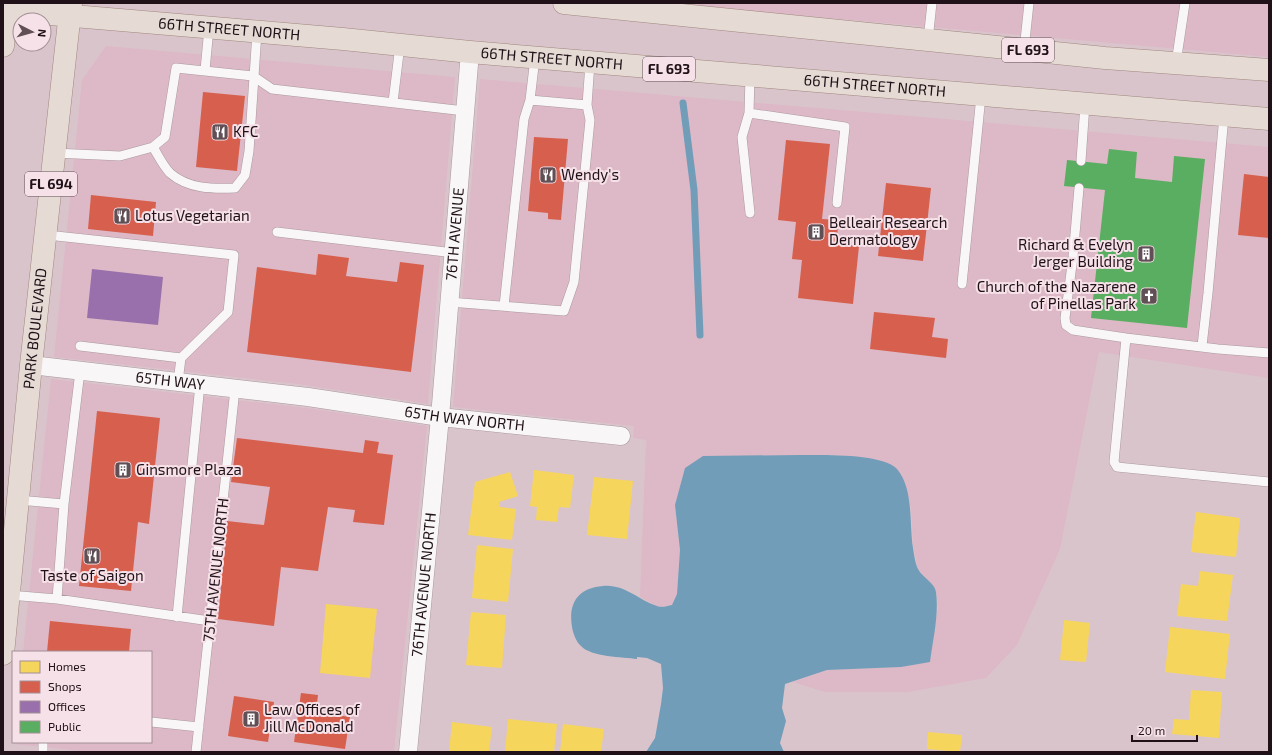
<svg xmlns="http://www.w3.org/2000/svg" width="1272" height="755" viewBox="0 0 1272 755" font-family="'Exo 2',sans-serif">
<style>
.built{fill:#ddb8c6}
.water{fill:#719db9}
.homes{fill:#f6d55c}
.shops{fill:#d6604d}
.offices{fill:#9970ab}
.public{fill:#5aae61}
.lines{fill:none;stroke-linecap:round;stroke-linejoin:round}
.stream{stroke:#719db9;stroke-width:7}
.lane-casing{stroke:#aa999f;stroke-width:10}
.street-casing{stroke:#aa999f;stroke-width:19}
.primary-casing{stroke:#9f877e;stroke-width:23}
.lane{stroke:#f9f6f7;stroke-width:9}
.street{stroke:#f9f6f7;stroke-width:18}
.primary{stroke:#e5dad4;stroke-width:22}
.labels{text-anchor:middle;stroke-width:4;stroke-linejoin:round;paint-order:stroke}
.shield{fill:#f7e1e9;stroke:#604f56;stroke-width:1}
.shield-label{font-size:14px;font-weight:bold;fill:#1f1117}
.street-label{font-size:15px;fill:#1f1117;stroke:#f7e1e9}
.poi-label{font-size:15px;fill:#1f1117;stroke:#f7e1e9;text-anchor:start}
</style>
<rect width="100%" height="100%" fill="#dac4cc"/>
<path class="built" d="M 676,3 L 1269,3 L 1269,57 L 772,13 Z
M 106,46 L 455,77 L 428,404 L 298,384 L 54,357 L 82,80 Z
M 480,79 L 1269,147 L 1269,378 L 1099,352 L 1060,549 L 1017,645 L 986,678 L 908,692 L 825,692 L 793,682 L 827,670 L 901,667 L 930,661 L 938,607 L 936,590 L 918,569 L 913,546 L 911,508 L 904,483 L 838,455 L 703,457 L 675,505 L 680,550 L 677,594 L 672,605 L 658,607 L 640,597 L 646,440 L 633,438 L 634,426 L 453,407 Z
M 51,379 L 307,408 L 427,426 L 394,752 L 90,752 L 14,744 L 14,742 L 151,742 L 151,652 L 23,652 Z"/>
<path class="water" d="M 799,455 C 820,455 883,453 897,469 C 914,489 909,524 913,548 C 914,554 915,563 918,569 C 922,577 935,583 936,592 C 939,615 933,639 930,662 L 901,667 L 827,670 L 785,684 L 782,708 L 786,721 L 780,743 L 784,752 L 646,752 L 655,738 L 661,704 L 663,688 L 661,664 L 647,658 L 637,657 L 637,659 C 623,657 591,657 581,646 C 576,642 573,633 572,627 C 568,603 578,588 603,586 C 625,584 638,600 657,606 C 661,608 667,606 672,605 L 677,594 L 680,550 L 675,505 L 685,468 L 703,456 Z"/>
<path class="homes" d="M 534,470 L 574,475 L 570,508 L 559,507 L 557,522 L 536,520 L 537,507 L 530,506 Z
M 510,472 L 518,496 L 499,502 L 500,507 L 516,509 L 512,540 L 468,535 L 475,482 Z
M 594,477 L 633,481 L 627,539 L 587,535 Z
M 1196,512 L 1240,518 L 1236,557 L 1191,552 Z
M 477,545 L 513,549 L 508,602 L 472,598 Z
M 1200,571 L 1233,575 L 1227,621 L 1177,616 L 1181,584 L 1198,586 Z
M 326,604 L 377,609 L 370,678 L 320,673 Z
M 471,612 L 506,615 L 502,668 L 466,665 Z
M 1064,620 L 1090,623 L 1086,662 L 1060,660 Z
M 1170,627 L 1230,634 L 1225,679 L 1165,672 Z
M 1191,690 L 1222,692 L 1219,738 L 1172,734 L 1174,719 L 1189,720 Z
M 508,719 L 557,724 L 554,752 L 505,752 Z
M 452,722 L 492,727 L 489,752 L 449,752 Z
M 563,724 L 604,729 L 601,752 L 560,752 Z
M 928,732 L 962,735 L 960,752 L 927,749 Z"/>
<path class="shops" d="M 203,92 L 245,96 L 237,171 L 196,167 Z
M 534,137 L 568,139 L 561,220 L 548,219 L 548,213 L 528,211 Z
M 786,140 L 830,144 L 822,219 L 839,220 L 836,243 L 859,246 L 853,304 L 798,298 L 802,260 L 792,259 L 796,222 L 778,220 Z
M 1244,174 L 1269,177 L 1269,238 L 1238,235 Z
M 886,183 L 931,188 L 923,261 L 878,256 Z
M 91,195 L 156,202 L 153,236 L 88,229 Z
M 318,254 L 349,258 L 346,276 L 397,282 L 400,262 L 424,265 L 411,372 L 247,352 L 257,267 L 316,275 Z
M 874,312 L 935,318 L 932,337 L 948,339 L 946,358 L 870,349 Z
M 97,411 L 160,418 L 149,524 L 138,522 L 131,591 L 79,586 Z
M 237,438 L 363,453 L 365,440 L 379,442 L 377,453 L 393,455 L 384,525 L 353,522 L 355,510 L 328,507 L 318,571 L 281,567 L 274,626 L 218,619 L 227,521 L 264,525 L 270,487 L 231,482 Z
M 50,621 L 131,629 L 129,652 L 47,652 Z
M 301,693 L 318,695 L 316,712 L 350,717 L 345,749 L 294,742 Z
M 234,696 L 274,702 L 268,742 L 228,736 Z"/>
<path class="offices" d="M 92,269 L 163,277 L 158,325 L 87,318 Z"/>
<path class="public" d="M 1109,149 L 1137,152 L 1135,178 L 1172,182 L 1174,156 L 1205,159 L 1187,328 L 1091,318 L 1105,190 L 1064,186 L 1067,160 L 1107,164 Z"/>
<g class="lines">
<path class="stream" d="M 683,103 L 694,190 L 700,335"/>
<g class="lane-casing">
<path id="lane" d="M 928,40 L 932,3
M 1024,50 L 1029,3
M 1176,63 L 1185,3
M 205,70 L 209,28
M 750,76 L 749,113 L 742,137 L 750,213
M 530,100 L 587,105
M 393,102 L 400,45
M 749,113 L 845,127 L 837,203
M 153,147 C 158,155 163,166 170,173 C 188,189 213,189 235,188 L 245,175 L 249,151 L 257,32
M 54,153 L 120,156 L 153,147 L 165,137 L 176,68 L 253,76 L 272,89 L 465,111
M 1081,161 L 1085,104
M 1079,188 L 1073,257 L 1065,318 L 1066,325 L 1073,330 L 1126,338 L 1114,462 L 1117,467 L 1269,482
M 277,232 L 454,253
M 47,235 L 234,255 L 228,312 L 181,358 L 80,346
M 962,284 L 981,96
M 449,302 L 564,311 L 574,282 L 590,120 L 587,105 L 590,63
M 504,306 L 524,119 L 530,100 L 535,58
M 1126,338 L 1218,349 L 1269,353
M 1202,346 L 1208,293 L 1224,116
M 178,382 L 181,358
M 18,500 L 64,504
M 9,595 L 57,599 L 210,621
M 57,599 L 64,504 L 80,371
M 177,617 L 200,384
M 151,722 L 199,727
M 43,752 L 43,742
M 196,752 L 235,389"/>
</g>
<g class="street-casing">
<g id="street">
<path id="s1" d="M 31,365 L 308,397 L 440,417 L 621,436"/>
<path id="s2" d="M 408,752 L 440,417 L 470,52"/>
</g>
</g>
<g class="primary-casing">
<g id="primary">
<path d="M 564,3 L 1105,58 L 1269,70"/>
<path id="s3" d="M 3,10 L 343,39 L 470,52 L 1269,119"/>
<path d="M 3,46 L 8,3"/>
<path id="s4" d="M 3,654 L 31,365 L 71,3"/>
</g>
</g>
<use href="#lane" class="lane"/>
<use href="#street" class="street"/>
<use href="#primary" class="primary"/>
</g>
<defs>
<g id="restaurant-square" transform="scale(0.9)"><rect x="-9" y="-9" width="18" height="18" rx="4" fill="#605056" stroke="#f7e1e9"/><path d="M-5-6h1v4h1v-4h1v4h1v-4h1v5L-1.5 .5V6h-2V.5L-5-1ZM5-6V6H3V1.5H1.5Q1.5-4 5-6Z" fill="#fff"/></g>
<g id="building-square" transform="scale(0.9)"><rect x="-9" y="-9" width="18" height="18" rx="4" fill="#605056" stroke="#f7e1e9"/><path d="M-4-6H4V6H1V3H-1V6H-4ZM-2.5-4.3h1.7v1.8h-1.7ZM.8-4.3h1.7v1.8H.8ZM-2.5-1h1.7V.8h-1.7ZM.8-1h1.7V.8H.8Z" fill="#fff"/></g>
<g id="church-square" transform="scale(0.9)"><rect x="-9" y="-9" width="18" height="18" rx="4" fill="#605056" stroke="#f7e1e9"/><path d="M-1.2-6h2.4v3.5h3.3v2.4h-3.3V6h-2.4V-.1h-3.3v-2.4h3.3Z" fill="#fff"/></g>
</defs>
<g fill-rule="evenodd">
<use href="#restaurant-square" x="220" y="132"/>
<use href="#restaurant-square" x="548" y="175"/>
<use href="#restaurant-square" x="122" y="216"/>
<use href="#building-square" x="816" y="232"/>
<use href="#building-square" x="1146" y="254"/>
<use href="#church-square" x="1149" y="296"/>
<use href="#building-square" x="123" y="470"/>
<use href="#restaurant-square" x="92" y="556"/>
<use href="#building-square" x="251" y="719"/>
</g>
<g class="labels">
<g class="shield">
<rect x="1002" y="38" width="52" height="24" rx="3"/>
<rect x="643" y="57" width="52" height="24" rx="3"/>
<rect x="25" y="172" width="52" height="24" rx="3"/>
</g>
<g class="shield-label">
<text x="1028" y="55">FL 693</text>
<text x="669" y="74">FL 693</text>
<text x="51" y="189">FL 694</text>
</g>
<g class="street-label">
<text dy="5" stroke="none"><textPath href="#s3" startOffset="227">66TH STREET NORTH</textPath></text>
<text dy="5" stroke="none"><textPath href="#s3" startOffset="551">66TH STREET NORTH</textPath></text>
<text dy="5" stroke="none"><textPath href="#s3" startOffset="875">66TH STREET NORTH</textPath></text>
<text dy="5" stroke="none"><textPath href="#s2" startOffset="520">76TH AVENUE</textPath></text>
<text dy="5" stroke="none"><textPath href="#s4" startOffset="327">PARK BOULEVARD</textPath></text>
<text dy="5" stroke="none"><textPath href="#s1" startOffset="140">65TH WAY</textPath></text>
<text dy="5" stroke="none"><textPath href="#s1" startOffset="437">65TH WAY NORTH</textPath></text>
<text transform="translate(216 570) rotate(-84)" y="5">75TH AVENUE NORTH</text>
<text dy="5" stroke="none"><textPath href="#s2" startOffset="168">76TH AVENUE NORTH</textPath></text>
</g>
<g class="poi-label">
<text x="233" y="137">KFC</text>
<text x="561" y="180">Wendy's</text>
<text x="135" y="221">Lotus Vegetarian</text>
<text x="829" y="228">Belleair Research<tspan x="829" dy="17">Dermatology</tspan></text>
<text x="1133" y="250" text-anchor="end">Richard &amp; Evelyn<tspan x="1133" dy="17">Jerger Building</tspan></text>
<text x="1136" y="292" text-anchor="end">Church of the Nazarene<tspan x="1136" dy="17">of Pinellas Park</tspan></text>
<text x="136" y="475">Ginsmore Plaza</text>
<text x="92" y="581" text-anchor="middle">Taste of Saigon</text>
<text x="264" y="715">Law Offices of<tspan x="264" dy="17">Jill McDonald</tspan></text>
</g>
</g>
<rect width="1272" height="755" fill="none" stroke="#1f1117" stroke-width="8"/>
<rect x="12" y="651" width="140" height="92" fill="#f7e1e9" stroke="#a18e95"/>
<rect x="20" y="661" width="20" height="12" fill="#f6d55c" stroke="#a18e95"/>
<text x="48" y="671" font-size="12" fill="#1f1117">Homes</text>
<rect x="20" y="681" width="20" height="12" fill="#d6604d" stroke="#a18e95"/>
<text x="48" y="691" font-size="12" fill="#1f1117">Shops</text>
<rect x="20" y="701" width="20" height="12" fill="#9970ab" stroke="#a18e95"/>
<text x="48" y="711" font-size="12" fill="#1f1117">Offices</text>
<rect x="20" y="721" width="20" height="12" fill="#5aae61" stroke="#a18e95"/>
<text x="48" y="731" font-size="12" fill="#1f1117">Public</text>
<g transform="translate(32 32) rotate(96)"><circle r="19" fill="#f7e1e9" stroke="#a18e95"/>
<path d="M0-3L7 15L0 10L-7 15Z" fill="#605056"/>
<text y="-6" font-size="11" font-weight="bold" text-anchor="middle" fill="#1f1117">N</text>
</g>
<path d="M1132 735v6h65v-6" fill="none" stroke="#1f1117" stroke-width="2"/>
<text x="1138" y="735" font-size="12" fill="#1f1117" stroke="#f7e1e9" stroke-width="3" paint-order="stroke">20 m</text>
</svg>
